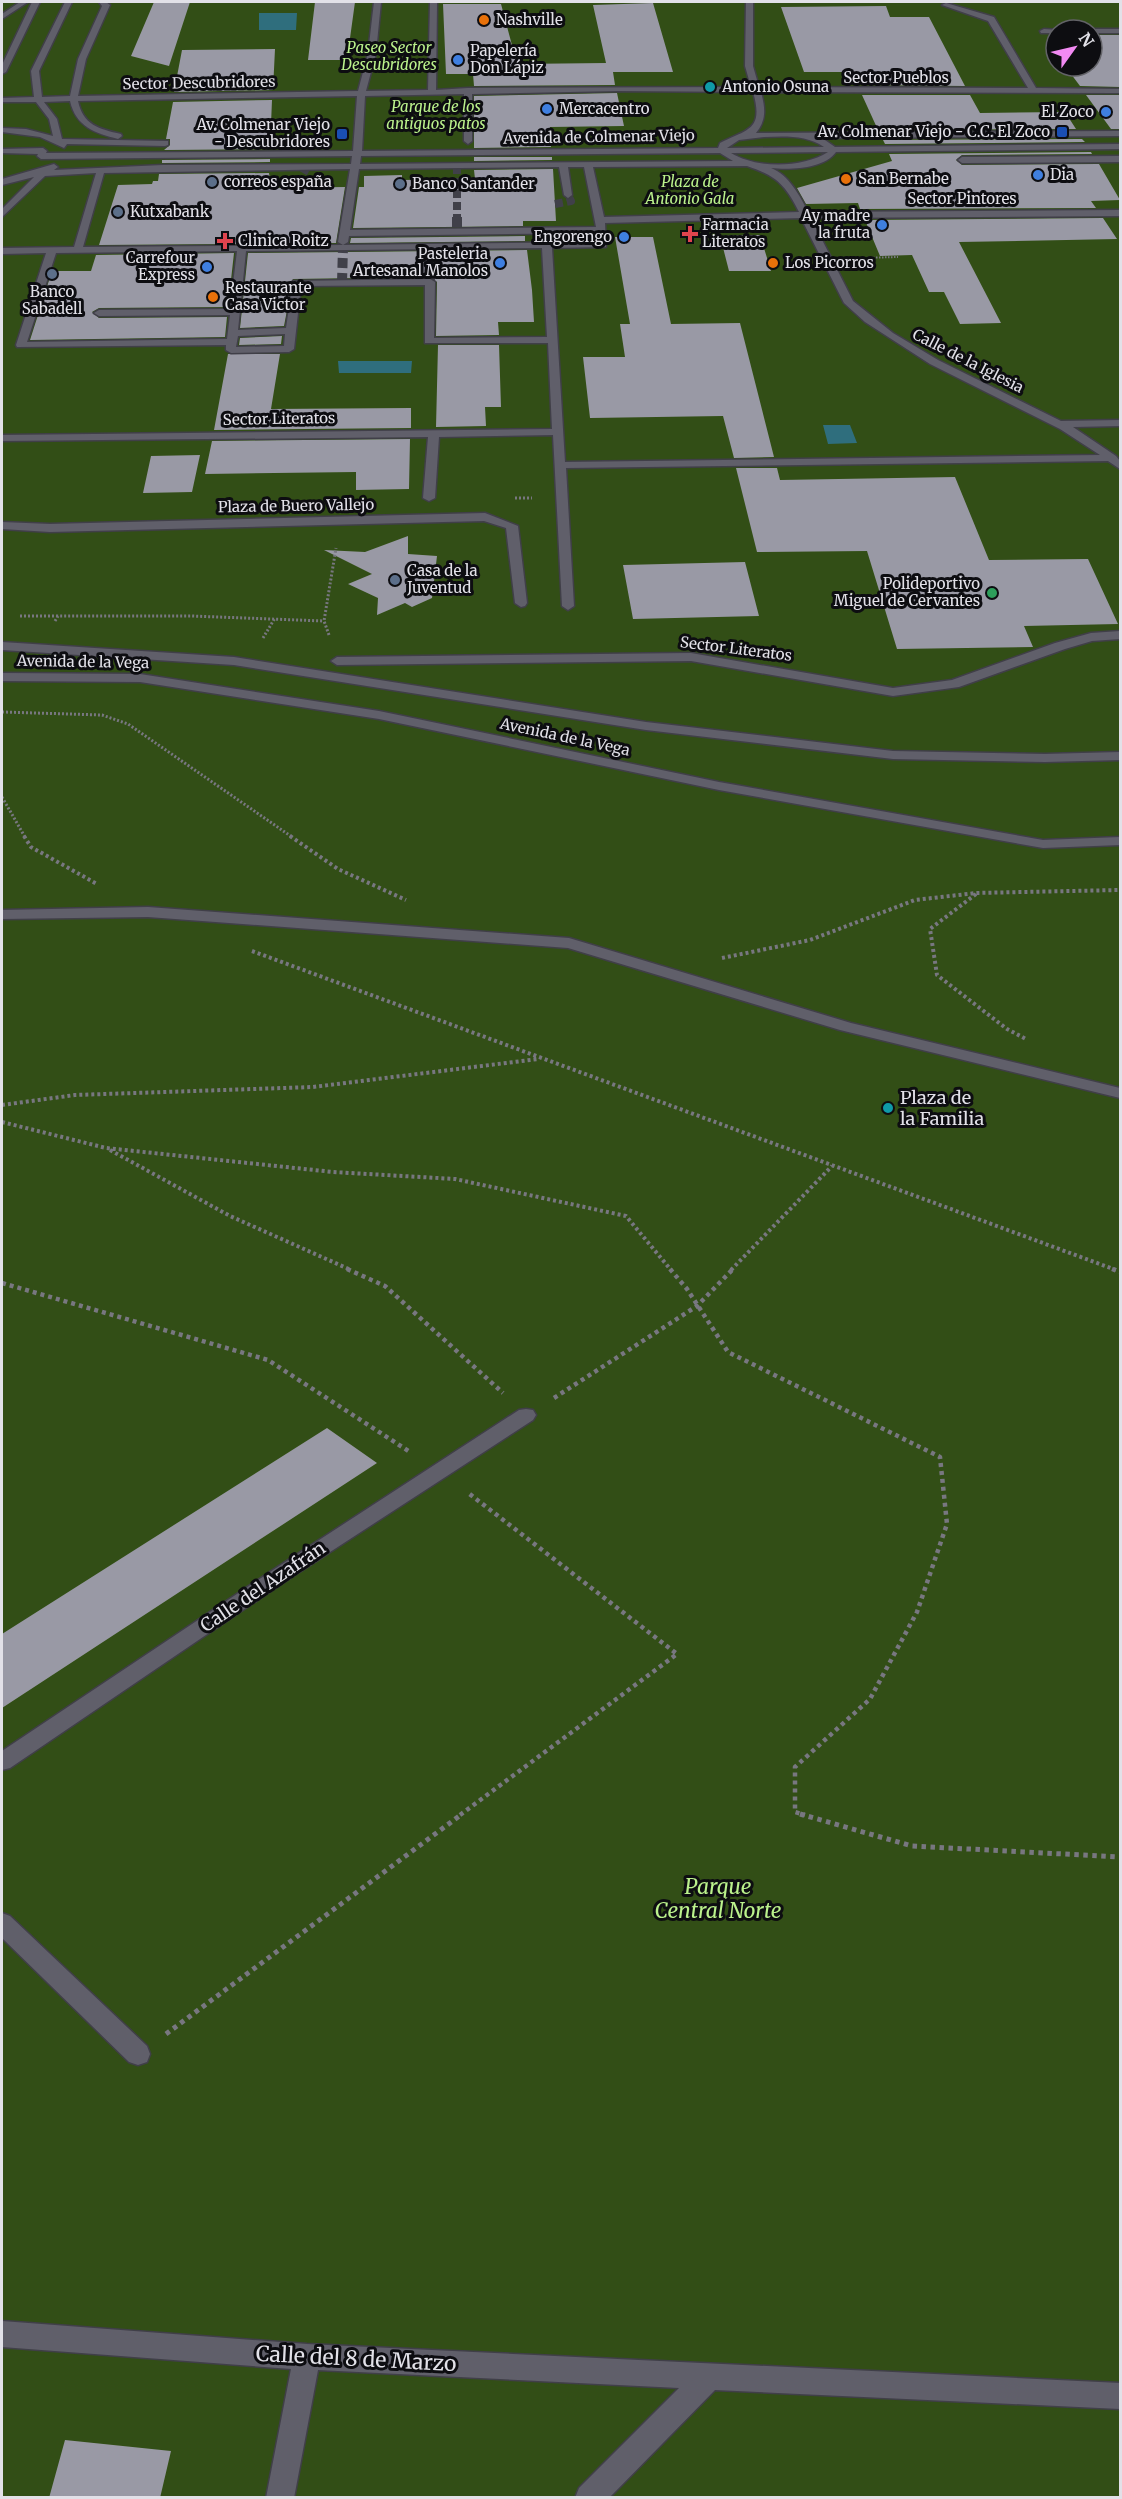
<svg xmlns="http://www.w3.org/2000/svg" width="1122" height="2499" viewBox="0 0 1122 2499" font-family="Merriweather,serif">
<style>
.green{fill:#324e16;fill-rule:evenodd}
.water{fill:#2f6e7d}
.building{fill:#9999a5}
.lines{fill:none;stroke-linecap:round;stroke-linejoin:round}
.minor-tunnel-far1{stroke:#404049;stroke-width:8;stroke-dasharray:8 4;stroke-linecap:butt}
.minor-tunnel{stroke:#404049;stroke-width:10;stroke-dasharray:10 5;stroke-linecap:butt}
.minor-casing{stroke:#403f48;stroke-width:3}
.path-far5{stroke:#787780;stroke-width:1.5;stroke-dasharray:1.5 1.5;stroke-linecap:butt}
.path-far4{stroke:#787780;stroke-width:2;stroke-dasharray:1.5 1.5;stroke-linecap:butt}
.path-far3{stroke:#787780;stroke-width:3;stroke-dasharray:2 2;stroke-linecap:butt}
.path-far2{stroke:#787780;stroke-width:4;stroke-dasharray:3 3;stroke-linecap:butt}
.path-far1{stroke:#787780;stroke-width:4.5;stroke-dasharray:4 4;stroke-linecap:butt}
.path{stroke:#787780;stroke-width:5;stroke-dasharray:4.5 4.5;stroke-linecap:butt}
.minor{fill:#605f6a;fill-rule:evenodd}
.food-dot{fill:#e8710a;stroke:#0d0d11;stroke-width:2}
.shop-dot{fill:#3f7fe0;stroke:#0d0d11;stroke-width:2}
.culture-dot{fill:#0f9aa8;stroke:#0d0d11;stroke-width:2}
.transit-dot{fill:#1a4fb4;stroke:#0d0d11;stroke-width:2}
.service-dot{fill:#5c6f8a;stroke:#0d0d11;stroke-width:2}
.health-dot{fill:#e0444e;stroke:#0d0d11;stroke-width:2}
.leisure-dot{fill:#2e9e5b;stroke:#0d0d11;stroke-width:2}
.labels{text-anchor:middle;stroke-width:6;stroke-linejoin:round;paint-order:stroke}
.far-poi-label{font-size:15px;fill:#e2e1e8;stroke:#0d0d11;text-anchor:start}
.far-park-label{font-size:15px;font-style:italic;fill:#bbf28c;stroke:#0d0d11}
.far-street-label{font-size:15px;fill:#e2e1e8;stroke:#0d0d11}
.poi-label{font-size:18px;fill:#e2e1e8;stroke:#0d0d11;text-anchor:start}
.street-label{font-size:18px;fill:#e2e1e8;stroke:#0d0d11}
.near-park-label{font-size:21px;font-style:italic;fill:#bbf28c;stroke:#0d0d11}
.near-street-label{font-size:21px;fill:#e2e1e8;stroke:#0d0d11}
</style>
<rect width="100%" height="100%" fill="#24232d"/>
<path class="green" d="M 2,2 L 1120,2 L 1120,2497 L 2,2498 ZM 1056,30 L 1092,30 L 1092,66 L 1056,66 Z"/>
<path class="water" d="M 259,13 L 297,13 L 296,30 L 259,30 Z
M 338,361 L 412,361 L 411,373 L 339,373 Z
M 823,425 L 850,425 L 857,443 L 828,444 Z"/>
<path class="building" d="M 154,2 L 190,2 L 169,66 L 131,56 Z
M 315,2 L 355,2 L 347,60 L 308,60 Z
M 653,3 L 673,72 L 613,72 L 615,85 L 474,86 L 473,74 L 446,74 L 443,4 L 501,4 L 517,64 L 606,63 L 593,5 Z
M 886,6 L 890,17 L 929,17 L 965,86 L 858,85 L 853,72 L 804,72 L 781,7 Z
M 1092,35 L 1120,35 L 1120,87 L 1080,86 L 1065,66 L 1092,66 Z
M 275,49 L 273,90 L 174,92 L 182,50 Z
M 617,93 L 624,126 L 550,127 L 551,147 L 474,148 L 474,96 Z
M 862,95 L 970,95 L 980,113 L 1065,112 L 1076,129 L 878,130 Z
M 1086,95 L 1120,95 L 1120,129 L 1111,129 Z
M 272,100 L 270,149 L 164,150 L 170,145 L 170,139 L 166,139 L 173,102 Z
M 1082,139 L 1085,142 L 885,144 L 883,140 Z
M 1091,152 L 1092,154 L 962,155 L 956,160 L 962,165 L 1099,164 L 1120,200 L 1091,201 L 1096,208 L 860,209 L 858,203 L 806,204 L 797,188 L 892,161 L 889,154 Z
M 474,157 L 552,157 L 552,160 L 474,161 Z
M 270,159 L 270,162 L 162,163 L 162,160 Z
M 553,169 L 556,221 L 523,221 L 523,226 L 353,228 L 359,187 L 364,187 L 364,176 L 402,175 L 402,180 L 475,179 L 474,170 Z
M 269,173 L 271,188 L 345,187 L 336,243 L 99,245 L 118,185 L 152,184 L 153,181 L 158,181 L 159,174 Z
M 1103,218 L 1117,239 L 959,242 L 1001,323 L 960,324 L 944,292 L 929,292 L 912,255 L 880,256 L 865,220 Z
M 760,235 L 771,271 L 729,271 L 720,236 Z
M 525,236 L 525,241 L 350,243 L 351,238 Z
M 615,237 L 653,237 L 671,324 L 740,323 L 774,457 L 734,458 L 723,416 L 590,418 L 583,357 L 625,357 L 620,324 L 630,324 Z
M 527,250 L 532,290 L 534,322 L 498,322 L 499,335 L 436,336 L 437,282 L 430,277 L 293,279 L 284,326 L 240,328 L 248,253 Z
M 234,253 L 228,307 L 99,308 L 92,312 L 99,318 L 227,317 L 225,337 L 30,340 L 52,271 L 91,271 L 96,255 Z
M 282,336 L 281,344 L 239,345 L 240,338 Z
M 438,345 L 499,345 L 501,407 L 485,407 L 486,426 L 436,427 Z
M 228,354 L 280,354 L 271,409 L 411,408 L 411,428 L 214,430 Z
M 410,439 L 409,489 L 356,490 L 356,472 L 205,474 L 212,441 Z
M 200,455 L 192,492 L 143,493 L 151,456 Z
M 736,468 L 777,468 L 780,480 L 955,477 L 989,560 L 1088,559 L 1118,624 L 1024,626 L 1033,647 L 897,649 L 867,551 L 757,552 Z
M 408,536 L 408,554 L 437,556 L 432,598 L 412,607 L 405,603 L 377,615 L 378,598 L 348,584 L 372,574 L 324,550 L 365,552 Z
M 745,562 L 759,616 L 633,619 L 623,565 Z
M 327,1428 L 377,1463 L 2,1708 L 2,1634 Z
M 65,2440 L 171,2451 L 160,2498 L 49,2498 Z"/>
<g class="lines">
<path class="minor-tunnel-far1" d="M 457,166 L 457,219
M 271,184 L 300,179 L 307,167
M 555,204 L 571,201 L 568,195"/>
<path class="minor-tunnel" d="M 457,217 L 457,231
M 429,246 L 430,282
M 342,283 L 343,247"/>
<g class="minor-casing">
<path id="minor" d="M 20,2 L 28,2 L 2,19 L 2,14 Z
M 32,2 L 40,2 L 6,72 L 2,74 L 2,65 Z
M 65,2 L 72,2 L 39,71 L 42,97 L 70,96 L 78,59 L 102,6 L 99,2 L 106,2 L 110,5 L 86,59 L 78,96 L 358,91 L 368,53 L 374,2 L 381,2 L 376,53 L 366,91 L 428,90 L 430,2 L 437,2 L 436,90 L 468,88 L 751,87 L 745,66 L 746,2 L 753,2 L 753,66 L 759,87 L 1028,88 L 988,21 L 942,5 L 946,3 L 994,17 L 1036,88 L 1120,89 L 1120,93 L 761,92 C 765,107 767,120 756,133 L 1120,131 L 1120,136 L 822,138 L 835,147 L 1120,144 L 1120,149 L 836,152 C 824,169 790,170 771,168 C 789,175 800,196 808,212 L 1120,210 L 1120,216 L 811,218 L 853,301 L 893,333 L 938,360 L 1061,421 L 1120,420 L 1120,426 L 1073,427 L 1116,456 L 1120,461 L 1120,469 L 1108,461 L 566,468 L 574,606 L 568,610 L 562,606 L 553,435 L 439,437 L 435,498 L 429,501 L 423,498 L 428,437 L 2,441 L 2,435 L 552,429 L 548,343 L 425,343 L 425,285 L 301,286 L 294,349 L 289,352 L 231,353 L 226,350 L 226,345 L 17,347 L 16,345 L 46,253 L 2,254 L 2,248 L 74,247 L 96,173 L 45,176 L 2,217 L 2,209 L 34,177 L 2,185 L 2,179 L 54,164 L 58,167 L 54,170 L 163,165 L 351,164 L 352,156 L 41,159 L 37,156 L 38,154 L 2,153 L 2,149 L 43,148 L 47,151 L 46,153 L 353,151 L 357,96 L 78,101 C 83,125 99,129 121,134 L 122,136 L 118,139 C 95,133 76,127 70,101 L 44,102 L 57,119 L 62,139 L 168,141 L 168,145 L 165,146 L 67,144 L 64,148 L 40,137 L 2,132 L 2,128 L 26,129 L 53,136 L 49,119 L 36,102 L 2,102 L 2,98 L 34,97 L 31,71 ZM 618,91 L 753,92 C 764,130 748,129 720,143 L 718,148 L 362,151 L 365,96 L 464,94 L 464,141 L 468,144 L 472,141 L 472,94 ZM 764,137 C 785,136 807,135 824,147 L 727,148 L 739,140 ZM 828,152 C 803,168 757,169 731,153 ZM 720,153 L 733,161 L 360,164 L 361,156 ZM 747,166 C 776,176 785,184 799,212 L 604,217 L 593,167 ZM 559,167 L 564,195 L 568,198 L 572,195 L 568,167 L 584,167 L 596,227 L 350,230 L 359,169 ZM 350,169 L 338,242 L 343,245 L 83,247 L 104,173 ZM 801,218 L 844,303 L 865,322 L 930,364 L 1060,429 L 1100,455 L 565,462 L 552,248 L 606,247 L 605,223 ZM 597,233 L 598,242 L 343,245 L 348,242 L 349,236 ZM 542,248 L 547,337 L 434,338 L 435,282 L 430,279 L 293,281 L 286,328 L 238,330 L 246,251 ZM 237,251 L 230,309 L 99,310 L 94,313 L 99,316 L 230,315 L 227,339 L 27,342 L 56,253 ZM 285,334 L 284,346 L 236,347 L 238,336 Z
M 1044,29 L 1059,30 L 1056,30 L 1056,33 L 1041,33 L 1040,31 Z
M 1092,29 L 1120,29 L 1120,33 L 1092,33 L 1092,30 L 1089,30 Z
M 1120,156 L 1120,162 L 962,163 L 958,160 L 962,157 Z
M 485,513 L 518,526 L 527,603 L 525,606 L 521,607 L 515,603 L 506,528 L 484,521 L 50,532 L 2,529 L 2,522 L 50,524 Z
M 1120,631 L 1120,639 L 1092,641 L 1065,649 L 959,687 L 893,696 L 691,661 L 337,665 L 331,661 L 337,657 L 691,653 L 893,688 L 952,680 L 1055,643 L 1091,633 Z
M 2,642 L 234,657 L 646,722 L 893,751 L 1045,754 L 1120,752 L 1120,760 L 1045,762 L 893,759 L 646,730 L 234,665 L 2,650 Z
M 2,673 L 140,674 L 379,711 L 719,782 L 1043,840 L 1120,837 L 1120,845 L 1043,848 L 719,790 L 379,719 L 140,682 L 2,681 Z
M 148,907 L 569,938 L 851,1023 L 1120,1088 L 1120,1098 L 840,1030 L 568,948 L 148,917 L 2,919 L 2,910 Z
M 526,1409 L 533,1410 L 536,1415 L 533,1420 L 287,1580 L 10,1768 L 2,1770 L 2,1751 L 273,1570 L 519,1410 Z
M 2,1913 L 10,1916 L 147,2046 L 150,2054 L 147,2062 L 138,2065 L 129,2062 L 2,1938 Z
M 2,2321 L 307,2344 L 1120,2383 L 1120,2409 L 715,2390 L 609,2498 L 575,2498 L 579,2488 L 679,2388 L 318,2370 L 294,2498 L 266,2498 L 291,2369 L 2,2347 Z"/>
</g>
<path class="path-far5" d="M 412,121 L 431,124"/>
<path class="path-far4" d="M 861,258 L 898,257"/>
<path class="path-far3" d="M 515,498 L 532,498
M 20,616 L 58,616
M 55,621 L 58,616 L 191,616 L 324,621
M 329,635 L 324,621 L 336,548
M 263,638 L 275,618
M 2,712 L 102,715 L 128,724 L 292,837
M 2,797 L 25,837"/>
<path class="path-far2" d="M 24,836 L 31,847 L 97,884
M 290,836 L 338,869 L 406,900
M 976,894 L 930,929 L 937,975 L 1007,1029 L 1026,1039
M 252,951 L 1116,1270
M 722,958 L 810,940 L 915,900 L 976,893 L 1120,890
M 2,1105 L 75,1095 L 313,1087 L 538,1059
M 2,1122 L 106,1148 L 333,1172 L 455,1179 L 626,1216 L 671,1270
M 110,1150 L 230,1216 L 351,1270
M 731,1270 L 832,1166"/>
<path class="path-far1" d="M 347,1269 L 385,1286 L 503,1393
M 670,1269 L 687,1289 L 728,1352 L 940,1457 L 947,1524 L 917,1612 L 870,1699 L 795,1767 L 795,1812 L 805,1815
M 1112,1269 L 1120,1272
M 2,1283 L 268,1360 L 410,1452
M 554,1398 L 697,1306 L 733,1269
M 460,1815 L 677,1654 L 467,1492"/>
<path class="path" d="M 800,1814 L 912,1846 L 1120,1857
M 166,2034 L 462,1814"/>
<use href="#minor" class="minor"/>
</g>
<g class="food-dot">
<circle cx="484" cy="20" r="6"/>
<circle cx="846" cy="179" r="6"/>
<circle cx="773" cy="263" r="6"/>
<circle cx="213" cy="297" r="6"/>
</g>
<g class="shop-dot">
<circle cx="458" cy="60" r="6"/>
<circle cx="547" cy="109" r="6"/>
<circle cx="1106" cy="112" r="6"/>
<circle cx="1038" cy="175" r="6"/>
<circle cx="882" cy="225" r="6"/>
<circle cx="624" cy="237" r="6"/>
<circle cx="500" cy="263" r="6"/>
<circle cx="207" cy="267" r="6"/>
</g>
<g class="culture-dot">
<circle cx="710" cy="87" r="6"/>
<circle cx="888" cy="1108" r="6"/>
</g>
<g class="transit-dot">
<rect x="1056" y="126" width="12" height="12" rx="3"/>
<rect x="336" y="128" width="12" height="12" rx="3"/>
</g>
<g class="service-dot">
<circle cx="212" cy="182" r="6"/>
<circle cx="400" cy="184" r="6"/>
<circle cx="118" cy="212" r="6"/>
<circle cx="52" cy="274" r="6"/>
<circle cx="395" cy="580" r="6"/>
</g>
<g class="health-dot">
<path d="M687 225h6v6h6v6h-6v6h-6v-6h-6v-6h6z"/>
<path d="M222 232h6v6h6v6h-6v6h-6v-6h-6v-6h6z"/>
</g>
<circle class="leisure-dot" cx="992" cy="593" r="6"/>
<g class="labels">
<g class="far-poi-label">
<text x="496" y="25">Nashville</text>
<text x="470" y="56">Papelería<tspan x="470" dy="17">Don Lápiz</tspan></text>
<text x="722" y="92">Antonio Osuna</text>
<text x="559" y="114">Mercacentro</text>
<text x="1094" y="117" text-anchor="end">El Zoco</text>
<text x="330" y="130" text-anchor="end">Av. Colmenar Viejo<tspan x="330" dy="17">- Descubridores</tspan></text>
<text x="1050" y="137" text-anchor="end">Av. Colmenar Viejo - C.C. El Zoco</text>
<text x="1050" y="180">Dia</text>
<text x="858" y="184">San Bernabe</text>
<text x="224" y="187">correos españa</text>
<text x="412" y="189">Banco Santander</text>
<text x="130" y="217">Kutxabank</text>
<text x="870" y="221" text-anchor="end">Ay madre<tspan x="870" dy="17">la fruta</tspan></text>
<text x="702" y="230">Farmacia<tspan x="702" dy="17">Literatos</tspan></text>
<text x="612" y="242" text-anchor="end">Engorengo</text>
<text x="238" y="246">Clinica Roitz</text>
<text x="488" y="259" text-anchor="end">Pasteleria<tspan x="488" dy="17">Artesanal Manolos</tspan></text>
<text x="195" y="263" text-anchor="end">Carrefour<tspan x="195" dy="17">Express</tspan></text>
<text x="785" y="268">Los Picorros</text>
<text x="225" y="293">Restaurante<tspan x="225" dy="17">Casa Victor</tspan></text>
<text x="52" y="297" text-anchor="middle">Banco<tspan x="52" dy="17">Sabadell</tspan></text>
<text x="407" y="576">Casa de la<tspan x="407" dy="17">Juventud</tspan></text>
<text x="980" y="589" text-anchor="end">Polideportivo<tspan x="980" dy="17">Miguel de Cervantes</tspan></text>
</g>
<g class="far-park-label">
<text x="389" y="53">Paseo Sector<tspan x="389" dy="17">Descubridores</tspan></text>
<text x="436" y="112">Parque de los<tspan x="436" dy="17">antiguos patos</tspan></text>
<text x="690" y="187">Plaza de<tspan x="690" dy="17">Antonio Gala</tspan></text>
</g>
<g class="far-street-label">
<text x="896" y="83">Sector Pueblos</text>
<text transform="translate(199 83) rotate(-1)" y="5">Sector Descubridores</text>
<text transform="translate(599 137) rotate(-1)" y="5">Avenida de Colmenar Viejo</text>
<text x="962" y="204">Sector Pintores</text>
<text transform="translate(968 361) rotate(27)" y="5">Calle de la Iglesia</text>
<text transform="translate(279 419) rotate(-1)" y="5">Sector Literatos</text>
<text transform="translate(296 506) rotate(-1)" y="5">Plaza de Buero Vallejo</text>
<text transform="translate(736 649) rotate(7)" y="5">Sector Literatos</text>
<text transform="translate(83 662) rotate(1)" y="5">Avenida de la Vega</text>
<text transform="translate(565 737) rotate(12)" y="5">Avenida de la Vega</text>
</g>
<g class="poi-label">
<text x="900" y="1104">Plaza de<tspan x="900" dy="21">la Familia</tspan></text>
</g>
<g class="street-label">
<text transform="translate(263 1587) rotate(-34)" y="6">Calle del Azafrán</text>
</g>
<g class="near-park-label">
<text x="718" y="1894">Parque<tspan x="718" dy="24">Central Norte</tspan></text>
</g>
<g class="near-street-label">
<text transform="translate(356 2359) rotate(3)" y="7">Calle del 8 de Marzo</text>
</g>
</g>
<rect width="1122" height="2499" fill="none" stroke="#e2e1e8" stroke-width="6"/>
<g transform="translate(1074 48) rotate(56)"><circle r="28" fill="#0d0d11" stroke="#626267" stroke-width="1.5"/>
<path d="M0-4.5L10 22L0 15L-10 22Z" fill="#f28af3"/>
<text y="-9" font-size="16" font-weight="bold" text-anchor="middle" fill="#e2e1e8">N</text>
</g>
</svg>
